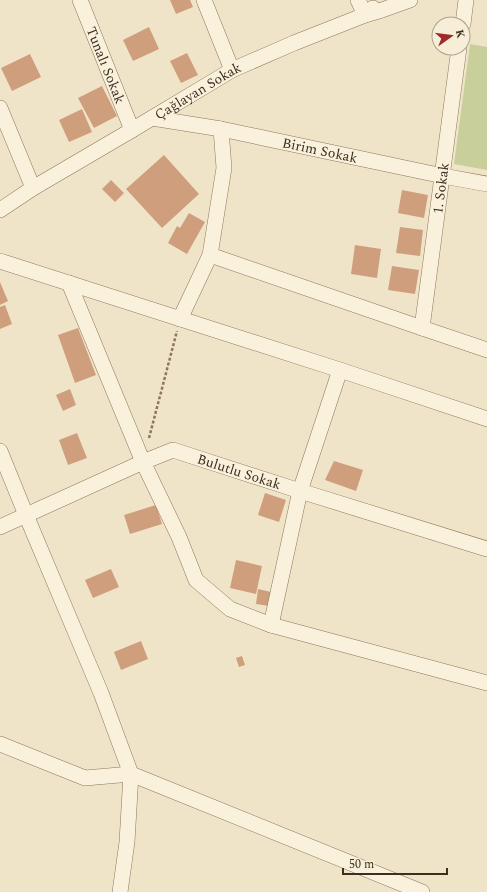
<svg xmlns="http://www.w3.org/2000/svg" width="487" height="892" viewBox="0 0 487 892" font-family="Spectral,serif">
<style>
.green{fill:#c9cf9b}
.building{fill:#cf9f7d}
.lines{fill:none;stroke-linecap:round;stroke-linejoin:round}
.street-casing{stroke:#8d765c;stroke-width:16}
.path{stroke:#8d765c;stroke-width:2.5;stroke-dasharray:3 2;stroke-linecap:butt}
.street{stroke:#faf1dc;stroke-width:15}
.labels{text-anchor:middle;stroke-width:3;stroke-linejoin:round;paint-order:stroke}
.street-label{font-size:14px;fill:#3d2e20;stroke:#f7eed8}
</style>
<rect width="100%" height="100%" fill="#f0e4c8"/>
<path class="green" d="M 470,44 L 487,47 L 487,170 L 454,164 Z"/>
<path class="building" d="M 170,0 L 190,0 L 193,7 L 176,14 Z
M 149,27 L 159,49 L 133,61 L 123,40 Z
M 187,53 L 198,75 L 181,83 L 170,61 Z
M 30,54 L 41,77 L 12,91 L 1,68 Z
M 102,86 L 117,116 L 94,128 L 78,98 Z
M 82,109 L 92,132 L 69,142 L 59,120 Z
M 164,155 L 199,194 L 162,228 L 126,189 Z
M 111,180 L 124,193 L 115,202 L 102,189 Z
M 402,190 L 428,195 L 424,218 L 398,213 Z
M 189,213 L 205,222 L 187,254 L 168,243 L 177,226 L 180,228 Z
M 400,227 L 423,230 L 420,256 L 396,253 Z
M 355,245 L 381,249 L 377,278 L 351,274 Z
M 392,266 L 419,270 L 415,294 L 388,290 Z
M 0,282 L 8,301 L 0,305 Z
M 5,305 L 12,324 L 0,329 L 0,307 Z
M 78,328 L 96,375 L 75,383 L 58,335 Z
M 70,389 L 76,405 L 63,411 L 56,395 Z
M 77,433 L 87,458 L 68,465 L 59,440 Z
M 334,461 L 363,470 L 356,491 L 325,480 Z
M 265,493 L 286,500 L 279,522 L 258,515 Z
M 156,505 L 162,524 L 130,534 L 124,515 Z
M 236,560 L 262,566 L 256,594 L 230,588 Z
M 111,569 L 119,587 L 93,598 L 85,580 Z
M 258,589 L 271,592 L 269,606 L 256,604 Z
M 141,641 L 148,659 L 121,670 L 114,652 Z
M 242,656 L 245,665 L 239,667 L 236,658 Z"/>
<g class="lines">
<g class="street-casing">
<g id="street">
<path id="s1" d="M 80,0 L 132,130"/>
<path d="M 204,0 L 232,70"/>
<path d="M 358,0 L 365,15 L 373,8"/>
<path d="M 463,24 L 466,0"/>
<path d="M 0,108 L 33,188"/>
<path id="s2" d="M 152,118 L 221,129 L 443,176 L 487,184"/>
<path id="s3" d="M 0,210 L 33,188 L 132,130 L 232,70 L 294,43 L 365,15 L 382,10 L 410,0"/>
<path d="M 210,255 L 422,328 L 487,350"/>
<path d="M 0,261 L 340,370 L 487,419"/>
<path d="M 69,283 L 143,462 L 179,537 L 196,580 L 230,609 L 271,625 L 487,683"/>
<path d="M 180,319 L 210,255 L 224,168 L 221,129"/>
<path id="s4" d="M 422,328 L 459,48"/>
<path d="M 0,451 L 26,515 L 101,693 L 131,774 L 127,842 L 120,892"/>
<path id="s5" d="M 0,527 L 143,462 L 173,450 L 300,491 L 487,549"/>
<path d="M 271,625 L 300,491 L 340,370"/>
<path d="M 0,744 L 85,778 L 131,774 L 422,892"/>
</g>
</g>
<path class="path" d="M 149,438 L 177,331"/>
<use href="#street" class="street"/>
</g>
<g class="labels">
<g class="street-label">
<text dy="5" stroke="none"><textPath href="#s1" startOffset="70">Tunalı Sokak</textPath></text>
<text dy="5" stroke="none"><textPath href="#s3" startOffset="231">Çağlayan Sokak</textPath></text>
<text dy="5" stroke="none"><textPath href="#s2" startOffset="171">Birim Sokak</textPath></text>
<text dy="5" stroke="none"><textPath href="#s4" startOffset="141">1. Sokak</textPath></text>
<text dy="5" stroke="none"><textPath href="#s5" startOffset="259">Bulutlu Sokak</textPath></text>
</g>
</g>
<g transform="translate(451 36) rotate(76)"><circle r="19" fill="#f7eed8" stroke="#ada18e"/>
<path d="M0-3L7 15L0 10L-7 15Z" fill="#9e2a2b"/>
<text y="-6" font-size="11" font-weight="bold" text-anchor="middle" fill="#3d2e20">K</text>
</g>
<path d="M343 868v6h104v-6" fill="none" stroke="#3d2e20" stroke-width="2"/>
<text x="349" y="868" font-size="12" fill="#3d2e20" stroke="#f7eed8" stroke-width="3" paint-order="stroke">50 m</text>
</svg>
